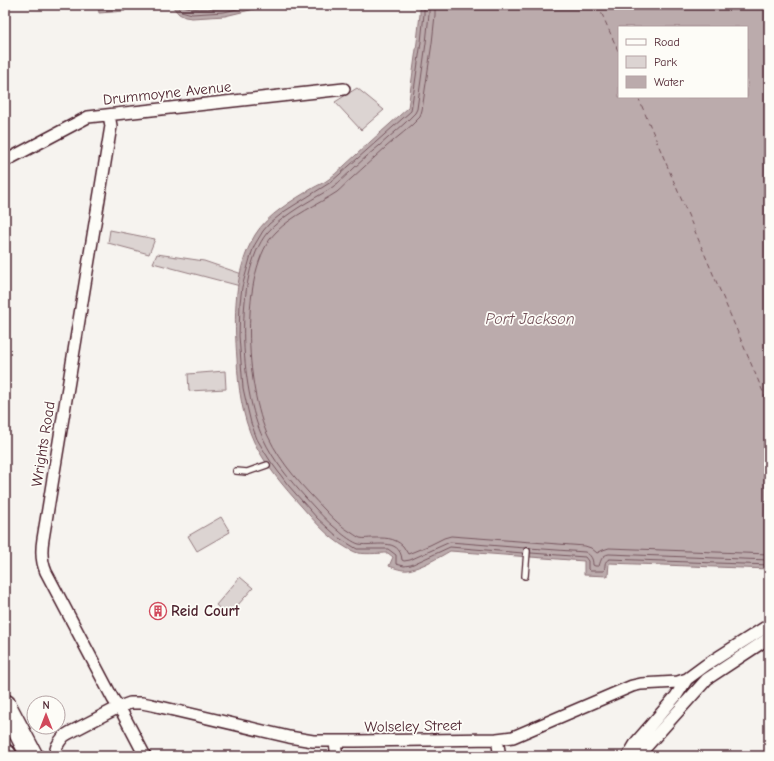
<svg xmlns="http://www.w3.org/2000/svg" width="774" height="761" viewBox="0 0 774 761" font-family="'Comic Neue',sans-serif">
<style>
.green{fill:#dcd4d2;stroke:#937a7e}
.water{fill:#bbabac;stroke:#8e7378;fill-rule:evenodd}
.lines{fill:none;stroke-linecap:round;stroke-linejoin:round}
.shore{stroke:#77575f;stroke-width:1}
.ferry{stroke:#725058;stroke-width:1;stroke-dasharray:5 4;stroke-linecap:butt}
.lane-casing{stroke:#4a1f2b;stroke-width:8}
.street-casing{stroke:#4a1f2b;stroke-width:14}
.highway-casing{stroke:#4a1f2b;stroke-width:24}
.lane{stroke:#fdfcf7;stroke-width:5.5}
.street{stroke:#fdfcf7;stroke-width:11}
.highway{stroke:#fdfcf7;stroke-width:21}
.labels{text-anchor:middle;stroke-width:3.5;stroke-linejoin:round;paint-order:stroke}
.street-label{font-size:15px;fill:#4a1f2b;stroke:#fdfcf7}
.poi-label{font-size:15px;font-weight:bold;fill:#4a1f2b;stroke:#fdfcf7;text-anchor:start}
.water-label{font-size:16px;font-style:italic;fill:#725058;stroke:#fdfcf7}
</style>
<rect width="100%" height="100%" fill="#f6f3ef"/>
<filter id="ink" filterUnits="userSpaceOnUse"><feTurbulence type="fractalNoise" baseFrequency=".025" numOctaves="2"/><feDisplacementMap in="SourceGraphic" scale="8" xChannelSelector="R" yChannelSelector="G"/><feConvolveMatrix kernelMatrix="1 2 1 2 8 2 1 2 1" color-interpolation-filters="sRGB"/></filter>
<g filter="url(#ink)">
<path class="green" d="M 357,88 L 384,110 L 370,122 L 361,130 L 335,102 Z
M 110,230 L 155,239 L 149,254 L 108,243 Z
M 157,254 L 204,261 L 245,275 L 244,287 L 153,263 Z
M 225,371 L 226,389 L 189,391 L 188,374 Z
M 221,517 L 230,532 L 197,551 L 188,536 Z
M 240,577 L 253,588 L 228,616 L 216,605 Z"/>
<path class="water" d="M 98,5 L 124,5 L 125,11 L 99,13 Z
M 171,5 L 271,5 L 225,16 L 192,18 L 185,17 L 179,14 Z
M 420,5 L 769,5 L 769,569 L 609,563 L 608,576 L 584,575 L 584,561 L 450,551 C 440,557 420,568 408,570 C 402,571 395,568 389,566 L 393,557 L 388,553 C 380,553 361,555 355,552 C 333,543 317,524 302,507 C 284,487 266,466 254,442 C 242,416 238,387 237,359 C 234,318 233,272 255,235 C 267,215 293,200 313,188 C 318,185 324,183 329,179 C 338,172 347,163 356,155 C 373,139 390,124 408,108 L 417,42 L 420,14 ZM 619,27 L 747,27 L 747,97 L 619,97 Z"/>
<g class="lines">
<path class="shore" d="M 176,5 L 181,11 L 192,14 L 224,12 L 255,5
M 182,5 C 192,12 222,8 235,5
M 424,5 L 424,14 L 421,42 L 411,111 L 331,182 L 285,211 L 269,224 L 263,231 L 254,246 L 251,255 L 242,287 L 240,303 L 239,336 L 243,388 L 247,406 L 251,423 L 257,439 L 264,451 L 271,462 L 288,485 L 317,518 L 339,538 L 357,549 L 388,549 L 396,555 L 396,564 L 404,566 L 411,565 L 450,547 L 523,553
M 429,5 L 429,14 L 426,43 L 417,109 L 415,113 C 404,125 391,135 379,146 C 369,154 359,163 350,172 C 344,177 340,182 334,186 C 329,190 323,193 318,196 C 302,205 279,219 267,233 C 233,275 240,391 263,438 C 273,460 289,479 305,497 C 316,509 326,521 339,531 C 343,535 354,543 359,544 C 373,547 400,536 402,560 L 404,561 L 410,560 L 450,542 L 525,548
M 435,5 L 435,15 L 432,43 L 422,110 L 420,117 C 410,128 397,137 386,147 C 375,157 364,167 352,178 C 347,182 342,188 337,192 C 317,205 293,215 276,232 C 238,270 246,390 268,436 C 281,464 304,488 325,510 C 333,519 342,527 352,533 C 355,535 358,537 360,538 C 364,539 369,538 372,538 C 384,538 394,537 403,546 C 405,549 406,551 408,554 L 430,545 L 444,538 L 451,536 L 585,546 L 591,548 L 597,553 L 603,550 L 609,548 L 769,554
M 529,548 L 585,552 C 591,555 593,559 593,565 L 595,566 L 599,566 C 601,560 602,555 609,554 L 769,560
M 531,553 L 585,557 L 588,561 L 588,569 L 590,571 L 604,571 C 606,566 603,561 610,559 L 769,565"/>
<path class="ferry" d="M 598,5 L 619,53
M 638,97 L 769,406"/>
<g class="lane-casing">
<path id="lane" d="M 236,471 L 247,472 L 267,465
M 525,576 L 527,551"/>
</g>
<g class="street-casing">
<path id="street" d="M 109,115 L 111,126 L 43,539 C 41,551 41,561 46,572 L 113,699 L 123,714 L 145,756
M 5,161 L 88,117 L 344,89
M 335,742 L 336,750 L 338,756
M 54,756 L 57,746 L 60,741 L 64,736 L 69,733 L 119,707 L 130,703 L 142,703 L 152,705 L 289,737 L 313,741 L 356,741 L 497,739 L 513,737 L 632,686 L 641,684 L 678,682 L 687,679 L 706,665 L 769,625
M 497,756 L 499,751 L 497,739
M 628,756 L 637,741 L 676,696 L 687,679
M 640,756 L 646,747 L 707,679 L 769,638"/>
</g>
<g class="highway-casing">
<path id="highway" d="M 5,705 L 32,756
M 5,755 L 6,756"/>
</g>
<use href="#lane" class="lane"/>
<use href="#street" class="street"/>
<use href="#highway" class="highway"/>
</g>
</g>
<defs>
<g id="building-ring" transform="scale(0.9)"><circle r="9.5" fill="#fdfcf7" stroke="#d1495b" stroke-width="1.5"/><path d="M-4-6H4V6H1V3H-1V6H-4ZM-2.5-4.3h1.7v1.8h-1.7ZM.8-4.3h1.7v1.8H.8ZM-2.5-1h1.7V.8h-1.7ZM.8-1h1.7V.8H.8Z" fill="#d1495b"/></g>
</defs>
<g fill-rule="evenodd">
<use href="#building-ring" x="158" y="611"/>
</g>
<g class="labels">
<g class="street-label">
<text transform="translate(167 93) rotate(-6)" y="5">Drummoyne Avenue</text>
<text transform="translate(43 444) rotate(-81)" y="5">Wrights Road</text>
<text transform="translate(413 726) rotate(-1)" y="5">Wolseley Street</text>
</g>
<g class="poi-label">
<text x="171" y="616">Reid Court</text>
</g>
<g class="water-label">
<text x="530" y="324">Port Jackson</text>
</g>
</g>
<rect width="774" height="761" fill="none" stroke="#fdfcf7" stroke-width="20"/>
<rect x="10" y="10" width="754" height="741" fill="none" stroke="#4a1f2b" stroke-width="1.5" filter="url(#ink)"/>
<rect x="618" y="26" width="130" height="72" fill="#fdfcf7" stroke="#b5a4a5"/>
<rect x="626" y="39" width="20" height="6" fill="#fdfcf7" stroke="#b5a4a5"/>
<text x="654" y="46" font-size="12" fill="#4a1f2b">Road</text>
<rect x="626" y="56" width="20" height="12" fill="#dcd4d2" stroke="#b5a4a5"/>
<text x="654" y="66" font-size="12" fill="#4a1f2b">Park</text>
<rect x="626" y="76" width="20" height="12" fill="#bbabac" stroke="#b5a4a5"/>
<text x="654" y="86" font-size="12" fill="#4a1f2b">Water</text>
<g transform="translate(46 715)"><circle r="19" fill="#fdfcf7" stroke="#b5a4a5"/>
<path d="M0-3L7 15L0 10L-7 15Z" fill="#d1495b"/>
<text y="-6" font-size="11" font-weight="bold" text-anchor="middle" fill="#4a1f2b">N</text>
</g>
</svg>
